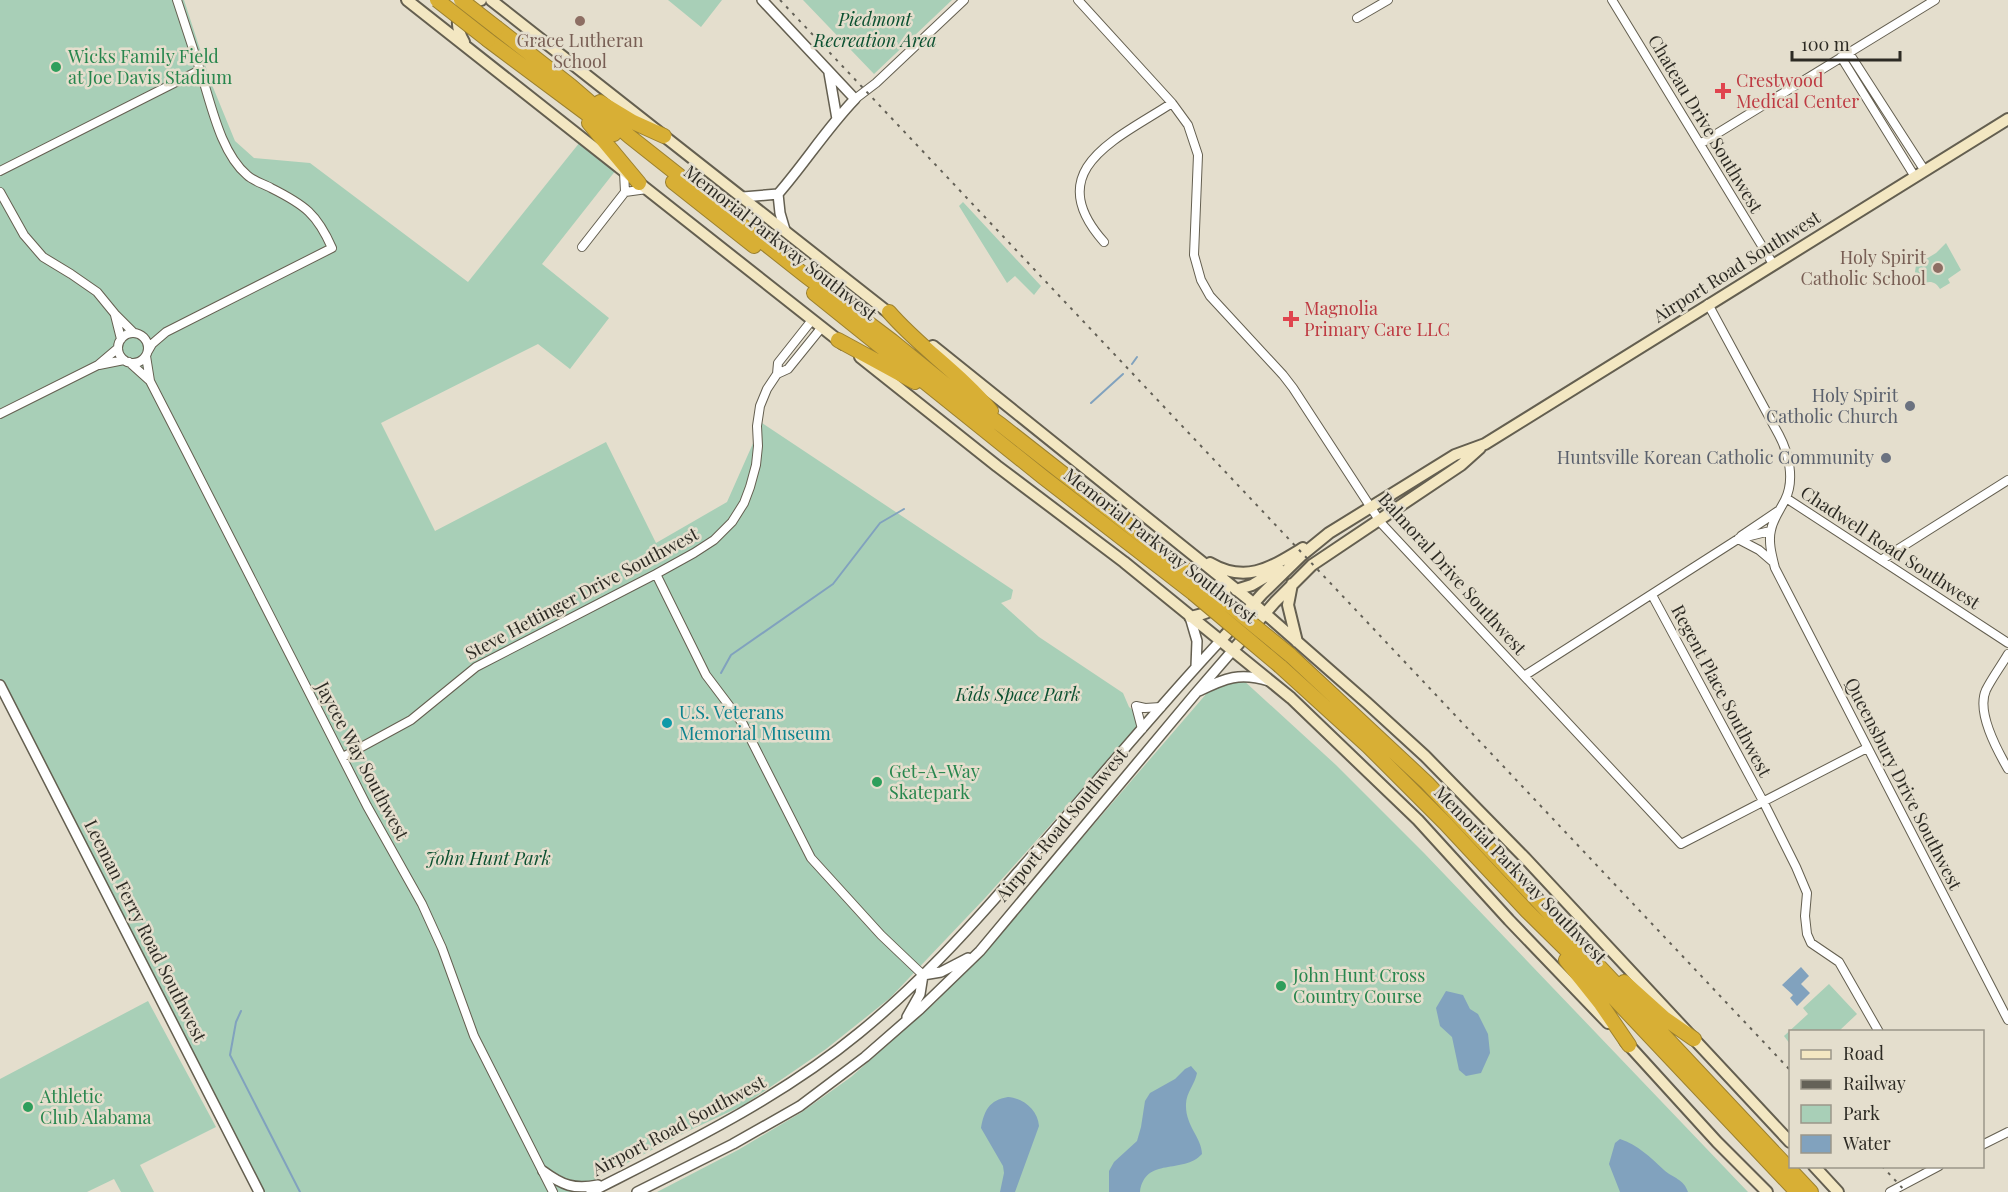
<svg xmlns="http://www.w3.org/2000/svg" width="2008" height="1192" viewBox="0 0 2008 1192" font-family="'Playfair Display',serif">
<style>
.green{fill:#a8cfb7}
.water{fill:#81a2be}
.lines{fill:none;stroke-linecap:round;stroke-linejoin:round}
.stream{stroke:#81a2be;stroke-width:2}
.minor-casing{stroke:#645f50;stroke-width:10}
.tertiary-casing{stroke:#645f50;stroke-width:12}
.secondary-casing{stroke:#645f50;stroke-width:14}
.motorway-casing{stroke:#9c812f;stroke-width:16}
.minor{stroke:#fff;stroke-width:8}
.tertiary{stroke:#fff;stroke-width:9}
.secondary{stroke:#f3e7c2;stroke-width:10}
.motorway{stroke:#d8af35;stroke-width:14}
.rail{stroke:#646157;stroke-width:2;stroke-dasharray:3 6;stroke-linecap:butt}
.motorway-bridge-casing{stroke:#9c812f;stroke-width:16;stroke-linecap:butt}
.motorway-bridge{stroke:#d8af35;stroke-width:14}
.education-dot{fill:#8d6e63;stroke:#e4decd;stroke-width:2}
.leisure-dot{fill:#2e9e5b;stroke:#e4decd;stroke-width:2}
.health-dot{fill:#e0444e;stroke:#e4decd;stroke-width:2}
.worship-dot{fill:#6b7280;stroke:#e4decd;stroke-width:2}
.culture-dot{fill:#0f9aa8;stroke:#e4decd;stroke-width:2}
.labels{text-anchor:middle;stroke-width:5;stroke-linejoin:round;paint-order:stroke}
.park-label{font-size:18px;font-style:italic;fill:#0c5131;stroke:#e4decd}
.education-label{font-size:18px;fill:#785e54;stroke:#e4decd}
.leisure-label{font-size:18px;fill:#27864d;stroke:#e4decd;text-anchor:start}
.health-label{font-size:18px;fill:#be3a42;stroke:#e4decd;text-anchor:start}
.street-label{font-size:18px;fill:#2d2b24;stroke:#e4decd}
.worship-label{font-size:18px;fill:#5b616d;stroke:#e4decd;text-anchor:end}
.culture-label{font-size:18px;fill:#0d838f;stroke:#e4decd;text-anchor:start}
</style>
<rect width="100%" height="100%" fill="#e4decd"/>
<path class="green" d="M 0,0 L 184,0 L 210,80 L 235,141 L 254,158 L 310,163 L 468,282 L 580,142 L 616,170 L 542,264 L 609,318 L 570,369 L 538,344 L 381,423 L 435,531 L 606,442 L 656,543 L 727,502 L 762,423 L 1013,590 L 1011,599 L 1001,603 L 1039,637 L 1123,693 L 1129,707 L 1135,712 L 1138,727 L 985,898 L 890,998 L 826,1049 L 744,1105 L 686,1132 L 572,1192 L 261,1192 L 0,685 Z
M 668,0 L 722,0 L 701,27 Z
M 803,0 L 952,0 L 874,74 Z
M 963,202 L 1041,286 L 1034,295 L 1015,276 L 1007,283 L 959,206 Z
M 1946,243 L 1961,270 L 1948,279 L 1950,283 L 1940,289 C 1936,282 1930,280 1922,284 L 1915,272 L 1916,265 L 1936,253 Z
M 1242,679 L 1336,765 L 1424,853 L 1748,1192 L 657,1192 L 738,1150 L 802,1112 L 851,1077 L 937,1001 L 1014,917 L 1207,693 L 1213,687 Z
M 1829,984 L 1857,1014 L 1839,1031 L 1790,1032 L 1790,1044 L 1784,1036 L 1808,1014 L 1803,1008 Z
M 148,1001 L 216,1127 L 140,1165 L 154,1192 L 121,1192 L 114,1179 L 87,1192 L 0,1192 L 0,1079 Z"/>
<path class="water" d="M 1801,967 L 1809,976 L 1801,984 L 1810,993 L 1797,1006 L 1790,998 L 1793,995 L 1782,985 Z
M 1446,991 L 1463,995 L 1470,1009 L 1478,1014 L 1488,1034 L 1490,1053 L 1481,1073 L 1466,1076 L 1459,1070 L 1452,1037 L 1440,1026 L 1436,1008 Z
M 1191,1066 L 1197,1073 C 1195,1084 1186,1093 1186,1104 C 1185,1126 1202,1138 1202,1154 C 1183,1175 1145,1156 1140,1192 L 1109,1192 L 1109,1171 L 1114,1162 L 1137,1141 L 1141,1127 L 1145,1101 L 1150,1093 L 1175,1079 L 1185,1069 Z
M 1008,1097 C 1023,1098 1038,1110 1039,1126 L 1015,1192 L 1000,1192 L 1004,1173 L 1003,1166 L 981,1128 C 984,1111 989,1100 1008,1097 Z
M 1620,1139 C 1638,1145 1650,1157 1664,1170 C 1673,1178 1684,1179 1688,1192 L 1620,1192 L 1609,1164 L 1615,1143 Z"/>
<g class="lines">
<path class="stream" d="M 1132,364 L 1137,357
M 1091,403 L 1123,374
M 721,673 L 731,655 L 833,584 L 880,523 L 904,509
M 241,1011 L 236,1022 L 230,1055 L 300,1192"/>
<g class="minor-casing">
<path id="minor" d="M 1078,0 L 1172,103 L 1188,125 L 1198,155 L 1194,255 L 1201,280 L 1210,296 L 1283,375 L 1293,388 L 1381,523 L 1681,844 L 1867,748
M 1612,0 L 1773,264
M 1357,18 L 1388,0
M 1849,53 L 1925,171
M 1841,57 L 1915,177
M 855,99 L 876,83 L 964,0
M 1700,144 L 1935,0
M 0,171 L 200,70 L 177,0
M 624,172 L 625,192 L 647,189
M 0,192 L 24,235 L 43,257 L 71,274 L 97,292 L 115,314 L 134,333
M 1104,242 C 1039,169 1119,138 1172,103
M 582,247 L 625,192
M 1708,304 L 1779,435 C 1789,454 1795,480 1785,500 C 1780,510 1773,519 1771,530 C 1768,542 1772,556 1775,568 L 2008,1020
M 115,315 L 121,339
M118 348a15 15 0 1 1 30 0a15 15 0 1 1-30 0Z
M 148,351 L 152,344 L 166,332 L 332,248 C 317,214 305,205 271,188 C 264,184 253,181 247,175 C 220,152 211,103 200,70
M 146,356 L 150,381 L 187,453 L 367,806 L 422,904 L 442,948 L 474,1036 L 553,1192
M 129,362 L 149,380
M 99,365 L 124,360
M 777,374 L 778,363 L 812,320
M 0,414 L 98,365 L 118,348
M 1786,498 L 2008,643
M 1741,536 L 1778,511
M 1738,539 L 1759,550 L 1773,562
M 1881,560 L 2008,480
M 656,574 L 706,675 L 743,724 L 811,858 L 881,935 L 923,975
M 1652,595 L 1763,801 L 1796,867 L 1807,893 L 1805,916 L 1807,934 L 1811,943 L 1839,962 L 1879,1032
M 2008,654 C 2001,666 1992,678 1986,690 C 1976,712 1997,750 2008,769
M 1524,676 L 1738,539 L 1770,531
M 1142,729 L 1136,706 L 1145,708 L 1161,707
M 343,757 L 411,720 L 476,667 L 656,574 L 694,553 L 714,540 L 732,522 L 744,503 L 750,487 L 756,465 L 758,446 L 757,426 L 760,406 L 767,389 L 777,374 L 788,369 L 822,327
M 1982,1145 L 2008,1132
M 1890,1192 L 1939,1166"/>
</g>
<g class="tertiary-casing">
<path id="tertiary" d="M 829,73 L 837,119
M 778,194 L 780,213 L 785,230
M 743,197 L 778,194 C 805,163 827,128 855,99 L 762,0
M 1190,617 L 1197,641 L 1196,667
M 0,685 L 259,1192
M 1199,691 C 1225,678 1240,672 1269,681
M 923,975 L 941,972 L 968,958
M 907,1017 L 920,994 L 923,975
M 543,1171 C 562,1185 574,1190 598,1185
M 591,1192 C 683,1145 779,1099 859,1033 C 918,985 969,929 1018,872 C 1086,795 1151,715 1221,640
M 637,1192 L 733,1144 L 800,1106 L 865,1057 L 920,1009 L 980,951 L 1195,694 L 1233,650"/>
</g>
<g class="secondary-casing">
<path id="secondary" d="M 407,0 L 843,344
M 491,0 L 894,317
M 464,42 C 453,23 456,5 481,0
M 933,346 L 1253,603 L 1367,703 L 1425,756 L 1525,858 L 1790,1142
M 860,357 L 997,466 L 1124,562 L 1291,698 L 1418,820 L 1509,920 L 1608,1023
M 1210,563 C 1246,584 1270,568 1303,548
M 1292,584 L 1288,605 L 1297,642
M 1236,590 L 1252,585 L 1279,569
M 1190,617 C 1205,614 1217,610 1226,597 L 1223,580
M 1221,640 L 1262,594 L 1302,555 L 1329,533 L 1455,455 L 1485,444 L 2008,119
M 1233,650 L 1275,602 L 1312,565 L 1461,465 L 1480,448
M 1625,1041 L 1717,1142 L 1767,1192
M 1814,1166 L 1838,1192"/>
</g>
<g class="motorway-casing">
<path id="motorway" d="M 497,28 L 571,86 L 629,136 L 806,276 L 892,341 L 951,389 L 1001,425 L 1201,582
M 488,40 L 614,134
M 600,102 L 633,122 L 664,136
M 589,123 L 639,183
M 673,182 L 754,246
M 814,293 L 1043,477 L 1193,593
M 889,312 C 920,348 961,374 991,411
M 838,340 L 915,382
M 1290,655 L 1427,783 L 1811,1192
M 1280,666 L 1368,746 L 1445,823 L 1527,911 L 1592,975 L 1797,1192
M 1566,960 L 1601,1004 L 1629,1045
M 1624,982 L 1664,1018 L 1694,1039"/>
</g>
<use href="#minor" class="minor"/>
<use href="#tertiary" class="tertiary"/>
<use href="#secondary" class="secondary"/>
<use href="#motorway" class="motorway"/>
<path class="rail" d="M 780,0 L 1790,1070
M 1882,1166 L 1906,1192"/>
<g class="motorway-bridge-casing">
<path id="motorway-bridge" d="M 437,0 L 488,40
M 461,0 L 497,28
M 1201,582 L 1290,655
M 1193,593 L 1280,666"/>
</g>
<use href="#motorway-bridge" class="motorway-bridge"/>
</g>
<g class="education-dot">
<circle cx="580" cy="21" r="6"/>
<circle cx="1938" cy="268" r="6"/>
</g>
<g class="leisure-dot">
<circle cx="56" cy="67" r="6"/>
<circle cx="877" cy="782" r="6"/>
<circle cx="1281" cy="986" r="6"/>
<circle cx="28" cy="1107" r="6"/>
</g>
<g class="health-dot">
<path d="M1720 82h6v6h6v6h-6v6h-6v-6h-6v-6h6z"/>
<path d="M1288 310h6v6h6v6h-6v6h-6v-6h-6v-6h6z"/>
</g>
<g class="worship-dot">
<circle cx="1910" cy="406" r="6"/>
<circle cx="1886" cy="458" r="6"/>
</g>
<circle class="culture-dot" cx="667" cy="723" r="6"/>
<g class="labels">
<g class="park-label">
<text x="875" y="26">Piedmont<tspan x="875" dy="21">Recreation Area</tspan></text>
<text x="1018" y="701">Kids Space Park</text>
<text x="488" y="865">John Hunt Park</text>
</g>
<g class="education-label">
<text x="580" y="47">Grace Lutheran<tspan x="580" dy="21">School</tspan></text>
<text x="1926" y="264" text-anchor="end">Holy Spirit<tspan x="1926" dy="21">Catholic School</tspan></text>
</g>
<g class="leisure-label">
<text x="68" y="63">Wicks Family Field<tspan x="68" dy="21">at Joe Davis Stadium</tspan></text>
<text x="889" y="778">Get-A-Way<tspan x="889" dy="21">Skatepark</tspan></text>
<text x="1293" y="982">John Hunt Cross<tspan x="1293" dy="21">Country Course</tspan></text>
<text x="40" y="1103">Athletic<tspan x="40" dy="21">Club Alabama</tspan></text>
</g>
<g class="health-label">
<text x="1736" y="87">Crestwood<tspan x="1736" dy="21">Medical Center</tspan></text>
<text x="1304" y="315">Magnolia<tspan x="1304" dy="21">Primary Care LLC</tspan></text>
</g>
<g class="street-label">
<text transform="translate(1705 124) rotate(59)" y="6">Chateau Drive Southwest</text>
<text transform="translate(780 243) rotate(38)" y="6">Memorial Parkway Southwest</text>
<text transform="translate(1737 267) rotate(-32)" y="6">Airport Road Southwest</text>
<text transform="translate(1160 546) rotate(38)" y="6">Memorial Parkway Southwest</text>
<text transform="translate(1890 548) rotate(33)" y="6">Chadwell Road Southwest</text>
<text transform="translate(1452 574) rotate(48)" y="6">Balmoral Drive Southwest</text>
<text transform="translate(582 594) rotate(-28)" y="6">Steve Hettinger Drive Southwest</text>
<text transform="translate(1721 691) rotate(62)" y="6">Regent Place Southwest</text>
<text transform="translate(362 761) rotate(62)" y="6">Jaycee Way Southwest</text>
<text transform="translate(1903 784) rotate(63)" y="6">Queensbury Drive Southwest</text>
<text transform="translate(1062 825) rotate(-50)" y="6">Airport Road Southwest</text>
<text transform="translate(1520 875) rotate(46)" y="6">Memorial Parkway Southwest</text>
<text transform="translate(145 931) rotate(63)" y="6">Leeman Ferry Road Southwest</text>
<text transform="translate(679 1126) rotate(-28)" y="6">Airport Road Southwest</text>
</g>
<g class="worship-label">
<text x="1898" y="402">Holy Spirit<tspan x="1898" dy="21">Catholic Church</tspan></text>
<text x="1874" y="464">Huntsville Korean Catholic Community</text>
</g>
<g class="culture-label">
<text x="679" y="719">U.S. Veterans<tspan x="679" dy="21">Memorial Museum</tspan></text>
</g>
</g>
<rect x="1789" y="1030" width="195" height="138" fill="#e4decd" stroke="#9b9689" stroke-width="1.5"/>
<rect x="1801" y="1050" width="30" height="9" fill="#f3e7c2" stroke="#9b9689" stroke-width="1.5"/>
<text x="1843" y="1060" font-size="18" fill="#2d2b24">Road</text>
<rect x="1801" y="1080" width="30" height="9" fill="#646157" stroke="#9b9689" stroke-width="1.5"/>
<text x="1843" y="1090" font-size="18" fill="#2d2b24">Railway</text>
<rect x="1801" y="1105" width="30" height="18" fill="#a8cfb7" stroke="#9b9689" stroke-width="1.5"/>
<text x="1843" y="1120" font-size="18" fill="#2d2b24">Park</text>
<rect x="1801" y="1135" width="30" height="18" fill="#81a2be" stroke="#9b9689" stroke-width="1.5"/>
<text x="1843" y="1150" font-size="18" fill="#2d2b24">Water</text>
<path d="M1792 51v9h108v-9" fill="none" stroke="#2d2b24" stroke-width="3"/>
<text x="1801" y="51" font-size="18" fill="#2d2b24" stroke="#e4decd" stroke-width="4.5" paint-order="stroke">100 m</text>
</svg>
